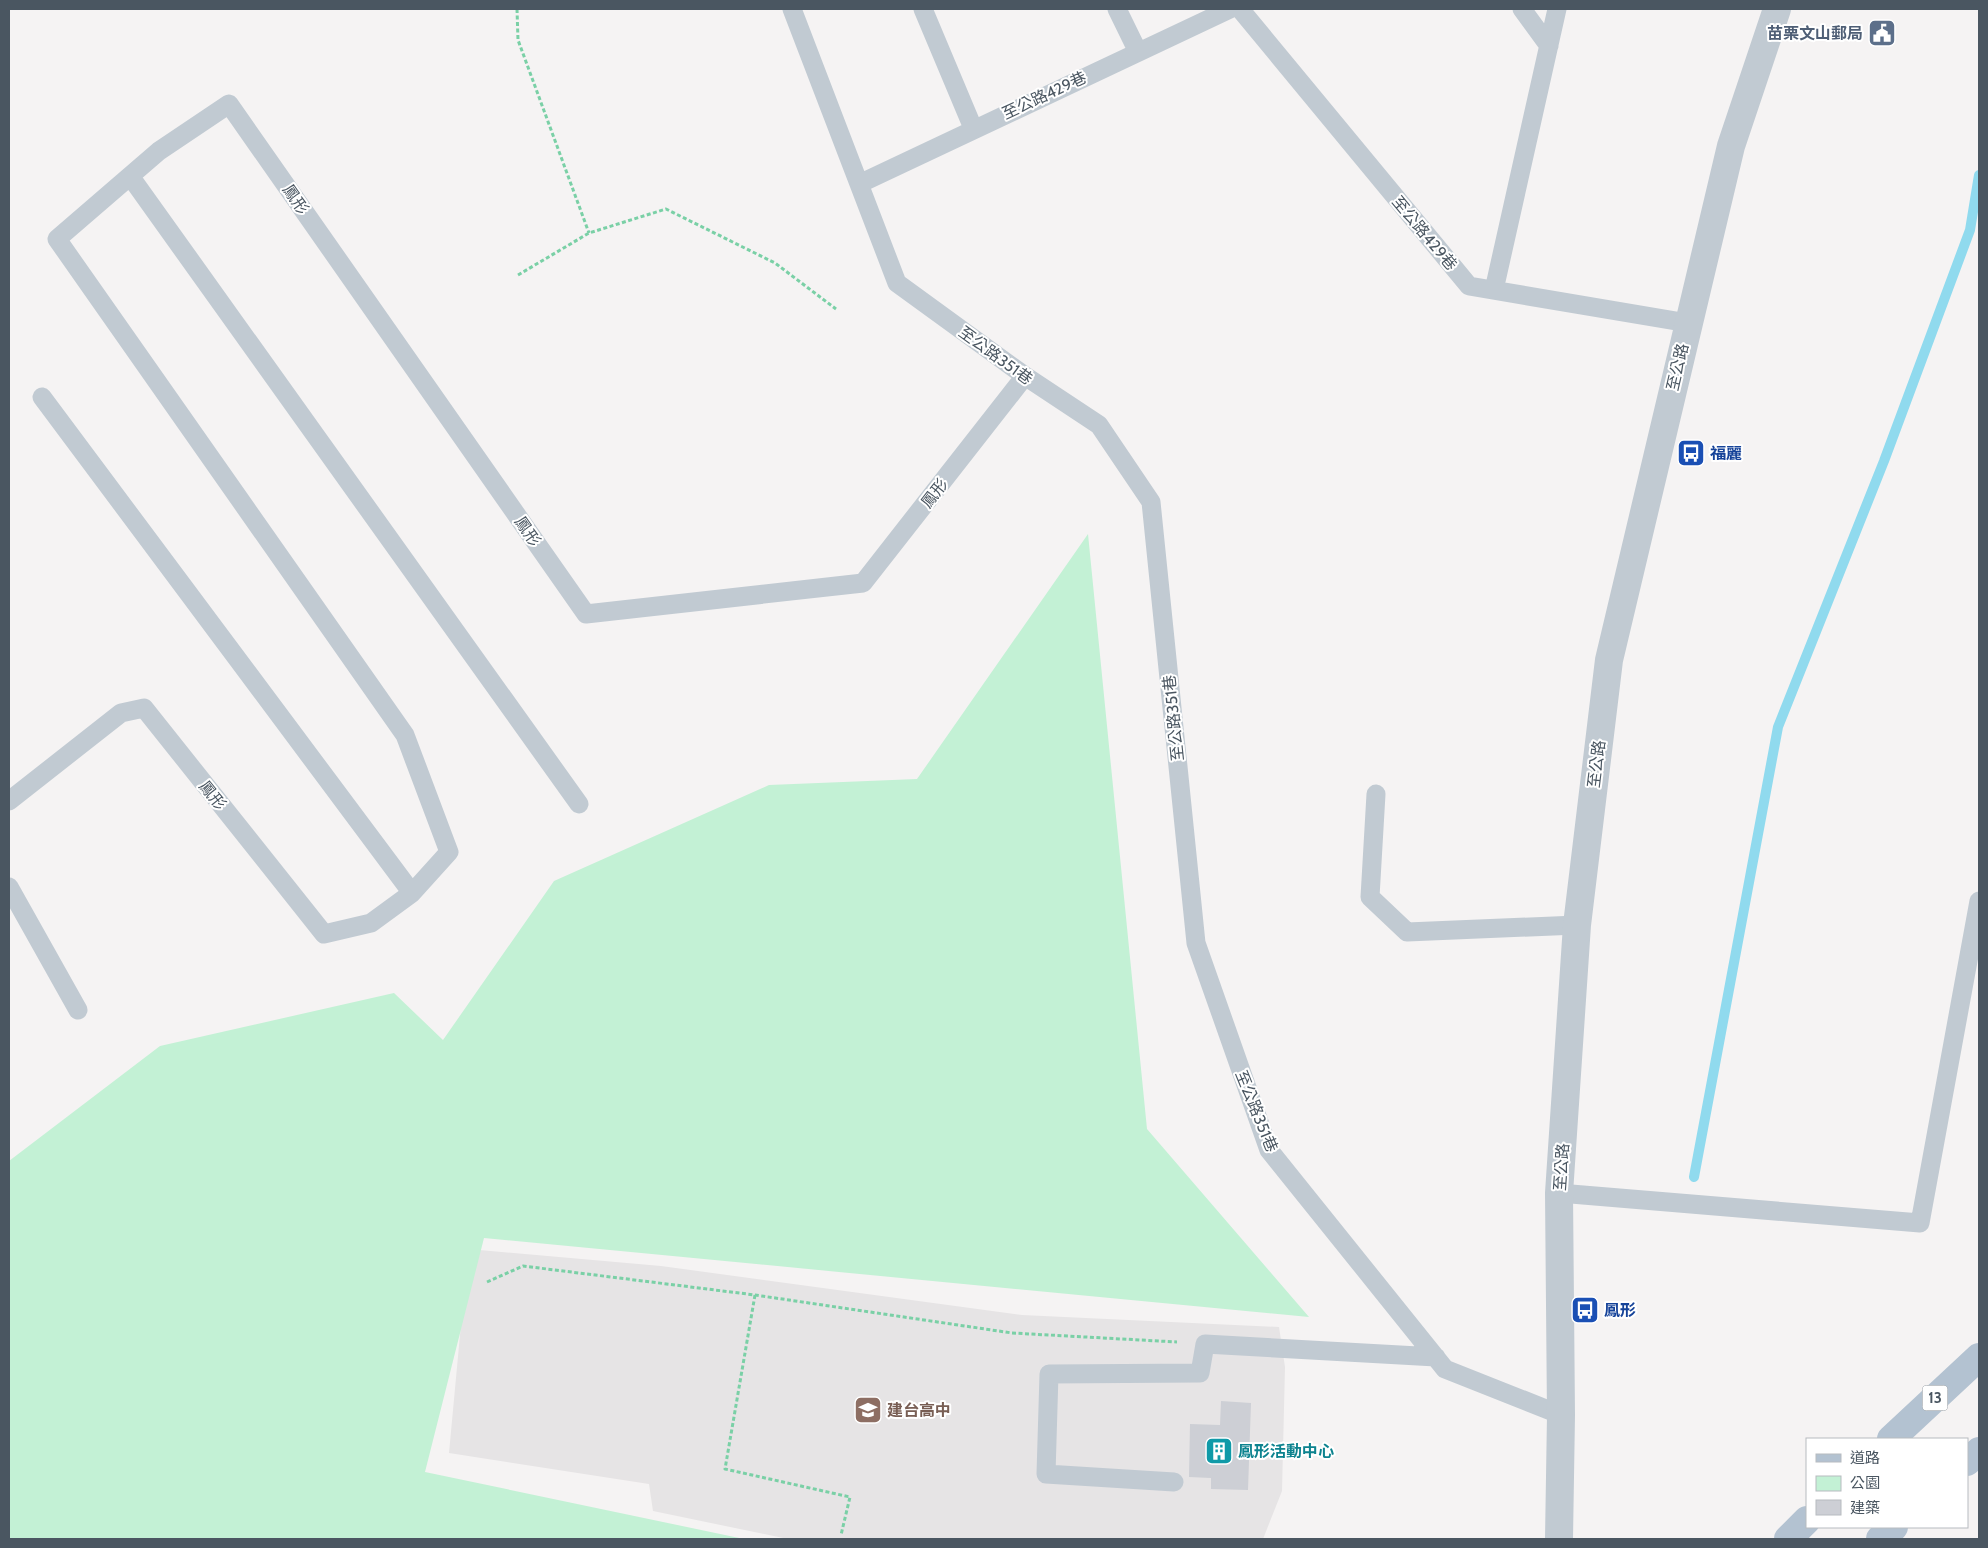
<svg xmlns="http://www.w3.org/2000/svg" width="1988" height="1548" viewBox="0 0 1988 1548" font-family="Cabin,'Noto Sans TC',sans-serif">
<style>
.education{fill:#e6e4e5}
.green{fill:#c3f1d5}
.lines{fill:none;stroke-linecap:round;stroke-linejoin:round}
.stream{stroke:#90daee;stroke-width:10}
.building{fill:#cdcfd5}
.path{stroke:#7ad0a6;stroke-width:3;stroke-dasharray:4 2.5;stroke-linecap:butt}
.service{stroke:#c1cad2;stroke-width:19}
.tertiary{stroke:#c1cad2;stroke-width:28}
.primary{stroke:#b3c2d1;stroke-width:28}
.labels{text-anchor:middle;stroke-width:4;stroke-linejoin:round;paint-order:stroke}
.shield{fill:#fff;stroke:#808990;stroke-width:1}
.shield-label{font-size:15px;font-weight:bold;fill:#4a5661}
.service-label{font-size:16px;font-weight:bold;fill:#4e5e75;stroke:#fff;text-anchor:end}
.street-label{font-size:16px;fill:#4a5661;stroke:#fff}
.transit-label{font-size:16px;font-weight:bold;fill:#164399;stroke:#fff;text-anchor:start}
.education-label{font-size:16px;font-weight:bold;fill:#785e54;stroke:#fff;text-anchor:start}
.culture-label{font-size:16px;font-weight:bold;fill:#0d838f;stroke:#fff;text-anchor:start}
</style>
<rect width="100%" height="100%" fill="#f5f3f3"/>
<path class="education" d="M 468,1249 L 661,1266 L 1022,1315 L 1279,1327 L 1285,1367 L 1282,1491 L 1263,1539 L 788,1539 L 653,1511 L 649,1484 L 449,1453 Z"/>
<path class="green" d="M 1088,534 L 1147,1129 L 1309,1317 L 484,1238 L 425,1472 L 744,1539 L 9,1539 L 9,1161 L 160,1046 L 394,993 L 443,1040 L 554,881 L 769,785 L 917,779 Z"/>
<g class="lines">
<path class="stream" d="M 1694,1177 L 1778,727 L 1884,461 L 1970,230 L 1979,175"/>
</g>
<path class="building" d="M 1221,1401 L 1251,1403 L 1248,1490 L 1211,1489 L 1211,1478 L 1189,1477 L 1190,1424 L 1220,1425 Z"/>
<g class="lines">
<path class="path" d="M 517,9 L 518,40 L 589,233
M 518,275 L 589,233 L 666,209 L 775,263 L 836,309
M 487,1282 L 523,1266 L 755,1295 L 1012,1333 L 1177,1342
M 755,1295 L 725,1469 L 850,1497 L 841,1535"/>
<path class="service" d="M 792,9 L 897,283 L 1025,376 L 1099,425 L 1151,502 L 1196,943 L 1269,1150 L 1445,1369 L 1561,1415
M 923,9 L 973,128
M 1117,9 L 1138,52
M 1240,9 L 1469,286 L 1688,323
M 1522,9 L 1549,46
M 130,176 L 579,804
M 859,184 L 1230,9
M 1494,290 L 1557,9
M 42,397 L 412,893
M 1376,794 L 1370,897 L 1407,932 L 1577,925
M 9,801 L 121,713 L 144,708 L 324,934 L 371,923 L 412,893 L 449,852 L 405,735 L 57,239 L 159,151 L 229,104 L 586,614 L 863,583 L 1025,376
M 9,887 L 78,1010
M 1559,1193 L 1920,1223 L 1979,901
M 1174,1482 L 1046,1474 L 1049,1374 L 1200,1373 L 1205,1344 L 1436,1357"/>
<path class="tertiary" d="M 1559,1539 L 1561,1415 L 1559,1193 L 1577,925 L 1609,660 L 1731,146 L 1777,9"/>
<path class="primary" d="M 1891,1439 L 1979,1357
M 1967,1462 L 1979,1451
M 1788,1539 L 1807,1520
M 1880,1539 L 1894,1527"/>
</g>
<defs>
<g id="civic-square" transform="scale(1.4375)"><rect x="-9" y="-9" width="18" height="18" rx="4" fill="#5c6f8a" stroke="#fff"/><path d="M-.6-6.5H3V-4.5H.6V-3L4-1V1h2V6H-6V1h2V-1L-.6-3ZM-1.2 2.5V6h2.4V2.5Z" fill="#fff"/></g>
<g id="bus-square" transform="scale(1.4375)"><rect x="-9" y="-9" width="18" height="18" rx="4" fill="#1a4fb4" stroke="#fff"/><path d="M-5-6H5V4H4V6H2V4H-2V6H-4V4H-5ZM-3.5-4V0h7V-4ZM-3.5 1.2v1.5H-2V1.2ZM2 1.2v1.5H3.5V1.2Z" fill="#fff"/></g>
<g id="school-square" transform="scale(1.4375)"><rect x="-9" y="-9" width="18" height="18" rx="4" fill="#8d6e63" stroke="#fff"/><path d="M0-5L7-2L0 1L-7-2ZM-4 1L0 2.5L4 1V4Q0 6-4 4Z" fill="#fff"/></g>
<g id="building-square" transform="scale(1.4375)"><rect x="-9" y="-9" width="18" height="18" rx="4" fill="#0f9aa8" stroke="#fff"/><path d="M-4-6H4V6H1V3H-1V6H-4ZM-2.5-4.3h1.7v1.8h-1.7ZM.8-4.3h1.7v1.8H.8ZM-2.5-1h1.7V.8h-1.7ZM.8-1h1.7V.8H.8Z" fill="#fff"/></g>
</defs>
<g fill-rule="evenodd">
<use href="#civic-square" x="1882" y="33"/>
<use href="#bus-square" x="1691" y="453"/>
<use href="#bus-square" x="1585" y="1310"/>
<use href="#school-square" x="868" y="1410"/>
<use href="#building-square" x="1219" y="1451"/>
</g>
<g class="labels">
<rect class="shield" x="1922.5" y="1385.5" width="25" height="25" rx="4"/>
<g class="shield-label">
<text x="1935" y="1403">13</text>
</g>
<g class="service-label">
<text x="1863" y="39">苗栗文山郵局</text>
</g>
<g class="street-label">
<text transform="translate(1044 95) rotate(-25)" y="6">至公路429巷</text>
<text transform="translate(296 199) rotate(55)" y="6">鳳形</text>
<text transform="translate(1425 233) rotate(50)" y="6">至公路429巷</text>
<text transform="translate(996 355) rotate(36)" y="6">至公路351巷</text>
<text transform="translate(1677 367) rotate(-77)" y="6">至公路</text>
<text transform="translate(934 493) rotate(-52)" y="6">鳳形</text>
<text transform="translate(528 531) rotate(55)" y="6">鳳形</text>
<text transform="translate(1173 718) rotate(-96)" y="6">至公路351巷</text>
<text transform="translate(1596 764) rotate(-83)" y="6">至公路</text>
<text transform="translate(213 795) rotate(51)" y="6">鳳形</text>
<text transform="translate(1257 1111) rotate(68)" y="6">至公路351巷</text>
<text transform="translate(1561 1167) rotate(-86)" y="6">至公路</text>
</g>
<g class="transit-label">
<text x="1710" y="459">福麗</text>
<text x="1604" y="1316">鳳形</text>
</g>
<g class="education-label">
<text x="887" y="1416">建台高中</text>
</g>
<g class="culture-label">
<text x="1238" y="1457">鳳形活動中心</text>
</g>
</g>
<rect width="1988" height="1548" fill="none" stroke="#4a5661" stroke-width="20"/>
<rect x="1806" y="1438" width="162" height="90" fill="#ffffff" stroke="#b7bbc0"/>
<rect x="1816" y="1454" width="25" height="8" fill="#b3c2d1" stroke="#b7bbc0"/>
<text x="1850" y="1463" font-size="15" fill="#4a5661">道路</text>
<rect x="1816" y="1476" width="25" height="15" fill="#c3f1d5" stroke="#b7bbc0"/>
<text x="1850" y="1488" font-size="15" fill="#4a5661">公園</text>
<rect x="1816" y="1500" width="25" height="15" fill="#cdcfd5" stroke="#b7bbc0"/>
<text x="1850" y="1513" font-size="15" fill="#4a5661">建築</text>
</svg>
